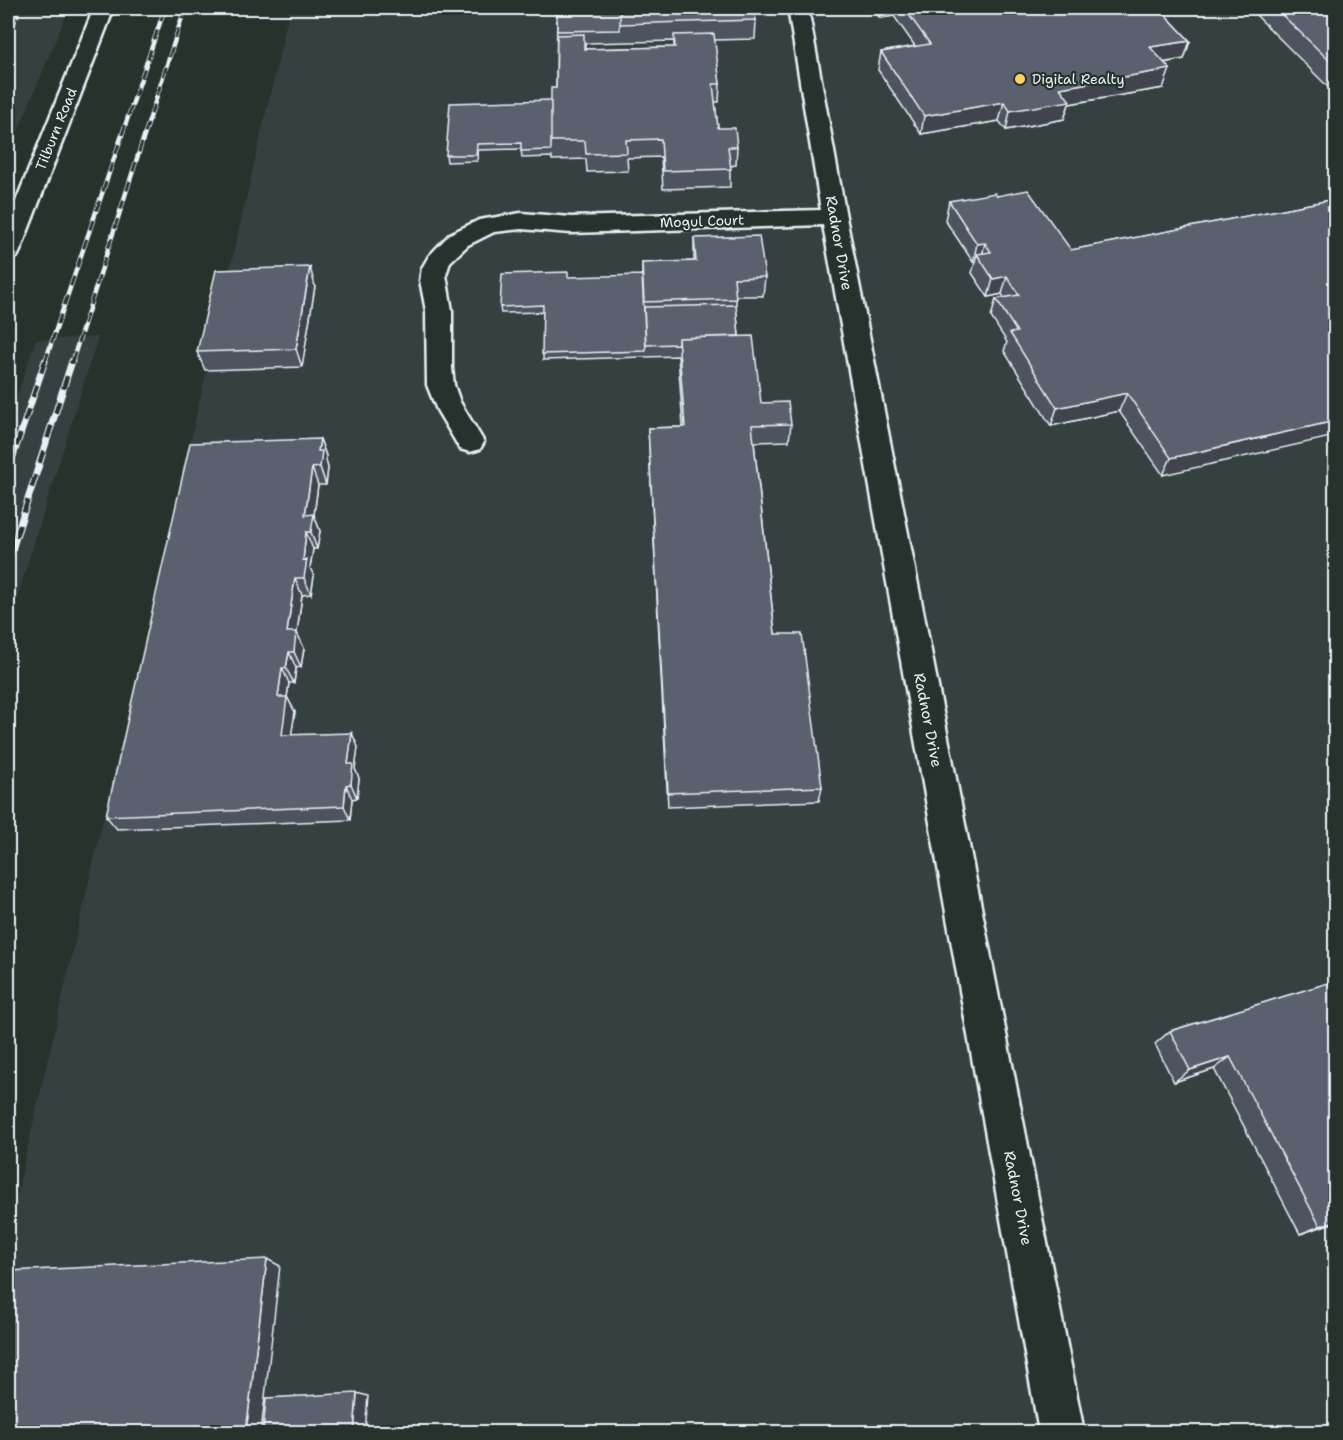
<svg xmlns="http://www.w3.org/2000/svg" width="1343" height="1440" viewBox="0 0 1343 1440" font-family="'Shantell Sans',sans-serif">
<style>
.built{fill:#364140}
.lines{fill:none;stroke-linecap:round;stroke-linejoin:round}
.minor-casing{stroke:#e8f1f8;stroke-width:5}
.path{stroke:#e8f1f8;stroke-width:3;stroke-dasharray:4.5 3;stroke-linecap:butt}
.minor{fill:#26332d;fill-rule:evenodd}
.rail-far1-casing{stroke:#e8f1f8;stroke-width:4.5}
.rail-casing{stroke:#e8f1f8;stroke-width:7}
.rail-far1{stroke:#26332d;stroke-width:3;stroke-dasharray:10;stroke-linecap:butt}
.rail{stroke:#26332d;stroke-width:4.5;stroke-dasharray:13;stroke-linecap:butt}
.wall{fill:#4d535f;stroke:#e8f1f8;stroke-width:1.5;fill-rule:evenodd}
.shaded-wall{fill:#3f444d;stroke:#e8f1f8;stroke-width:1.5}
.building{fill:#5a616e;stroke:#e8f1f8;stroke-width:1.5}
.poi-dot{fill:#ffd166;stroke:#26332d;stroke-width:2}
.labels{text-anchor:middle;stroke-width:4.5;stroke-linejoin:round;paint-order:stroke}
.far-poi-label{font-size:14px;fill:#e8f1f8;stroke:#26332d;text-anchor:start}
.far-street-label{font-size:14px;fill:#e8f1f8;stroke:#26332d}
.street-label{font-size:15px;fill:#e8f1f8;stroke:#26332d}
</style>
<rect width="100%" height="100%" fill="#26332d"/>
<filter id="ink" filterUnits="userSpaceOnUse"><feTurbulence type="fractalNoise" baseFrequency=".0167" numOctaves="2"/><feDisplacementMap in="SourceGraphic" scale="12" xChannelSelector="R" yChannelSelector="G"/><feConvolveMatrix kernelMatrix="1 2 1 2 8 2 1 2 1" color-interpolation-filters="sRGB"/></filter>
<g filter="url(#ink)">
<path class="built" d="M 8,8 L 69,8 L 8,155 Z
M 290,8 L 1335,8 L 1335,1432 L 8,1432 L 8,1233 Z
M 98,337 L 8,627 L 8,421 L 36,340 Z"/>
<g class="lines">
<g class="minor-casing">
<path id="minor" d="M 94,8 L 114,8 L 20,251 L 17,257 L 8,259 L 8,221 Z
M 788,8 L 808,8 L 846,217 L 1084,1432 L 1039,1432 L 823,225 L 571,233 L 521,229 L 494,232 L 468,245 L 450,262 L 446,275 L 452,311 L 452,368 L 454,385 L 460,402 L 484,442 L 480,449 L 470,452 L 460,449 L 437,410 L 427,385 L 426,311 L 420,280 L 422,268 L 429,256 L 450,234 L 479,220 L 521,213 L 571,217 L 821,210 Z"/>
</g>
<path class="path" d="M 8,38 L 21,8"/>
<use href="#minor" class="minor"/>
<g class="rail-far1-casing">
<path id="rail-far1" d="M 45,362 L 165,8
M 72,362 L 185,8"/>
</g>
<g class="rail-casing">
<path id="rail" d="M 8,471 L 45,361
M 8,562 L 72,361"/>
</g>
<use href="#rail-far1" class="rail-far1"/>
<use href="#rail" class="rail"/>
</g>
<path class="wall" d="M 557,8 L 756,20 L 755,39 L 714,40 L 720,84 L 719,102 L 715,102 L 718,128 L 737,147 L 736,165 L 730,166 L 730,187 L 663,189 L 661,157 L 627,158 L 628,171 L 587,172 L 586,159 L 552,160 L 552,157 L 522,158 L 521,149 L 478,150 L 477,161 L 447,162 L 446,155 L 551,100 L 556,88 ZM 674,41 L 674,47 L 585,49 L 585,43 Z
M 872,8 L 1159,8 L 1190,41 L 1184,59 L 1163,63 L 1163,88 L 1069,104 L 1064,119 L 1006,130 L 999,121 L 921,134 L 878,70 L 881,52 L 915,46 L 894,16 L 880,18 Z
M 1249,8 L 1335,8 L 1335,94 Z
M 997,196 L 1071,250 L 1335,199 L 1163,475 L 1119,411 L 1051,426 L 1004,351 L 1007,342 L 991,317 L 996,299 L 1004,298 L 1002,294 L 988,297 L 972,273 L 975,262 L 973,262 L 945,220 L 949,201 Z
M 694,238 L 765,277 L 763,296 L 736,296 L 736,305 L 739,336 L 761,403 L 791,424 L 789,441 L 754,442 L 775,634 L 822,787 L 819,801 L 668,807 L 648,428 L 683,427 L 678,356 L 543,360 L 543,312 L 501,313 L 500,307 L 642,275 L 642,263 L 694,261 Z
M 315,286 L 302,367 L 205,370 L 197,352 Z
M 320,439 L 326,456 L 326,460 L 328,468 L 326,485 L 318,485 L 314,515 L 320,531 L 317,549 L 313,549 L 310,568 L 314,576 L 311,594 L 302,595 L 297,633 L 304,648 L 301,667 L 296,668 L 294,683 L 289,683 L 287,697 L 295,712 L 291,735 L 358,747 L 355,769 L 359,778 L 357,798 L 352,799 L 350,820 L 117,829 L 106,816 Z
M 1335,981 L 1335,1222 L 1300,1234 L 1214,1069 L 1174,1082 L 1155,1044 L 1170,1031 Z"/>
<path class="shaded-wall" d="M 881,8 L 895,8 L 894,16 L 880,18 Z
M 1190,41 L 1184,59 L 1144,66 L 1150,47 Z
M 1170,69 L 1163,88 L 1069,104 L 1064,119 L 1006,130 L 1010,111 L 1060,88 Z
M 1004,102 L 999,121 L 921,134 L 924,116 Z
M 985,243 L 981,260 L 977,254 L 975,262 L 973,262 L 977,244 Z
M 310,267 L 315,286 L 302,367 L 296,349 Z
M 1007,276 L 1002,294 L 988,297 L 993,279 Z
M 1127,393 L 1119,411 L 1051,426 L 1057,408 Z
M 1335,421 L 1335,436 L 1163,475 L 1171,458 Z
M 320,439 L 326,456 L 326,460 L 328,468 L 326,485 L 320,467 L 318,451 Z
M 312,468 L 318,485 L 314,515 L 320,531 L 317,549 L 305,515 Z
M 306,532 L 313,549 L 310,568 L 314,576 L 311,594 L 304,578 L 303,560 Z
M 295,578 L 302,595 L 297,633 L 304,648 L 301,667 L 294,652 L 287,632 Z
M 289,652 L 296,668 L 294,683 L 286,668 Z
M 282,668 L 289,683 L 287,697 L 295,712 L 289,750 L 282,735 L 278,697 Z
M 352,733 L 358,747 L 355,769 L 359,778 L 357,798 L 351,784 L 348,764 Z
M 346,785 L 352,799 L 350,820 L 344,806 Z
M 1230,1057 L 1214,1069 L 1174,1082 L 1190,1070 Z
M 1335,1221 L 1335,1222 L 1300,1234 L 1320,1226 Z
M 267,1259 L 280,1266 L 261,1432 L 246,1432 Z
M 357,1393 L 368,1396 L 365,1432 L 354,1432 Z"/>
<path class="building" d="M 557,8 L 620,8 L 620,30 L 557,31 Z
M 620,8 L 754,8 L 756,20 L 620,24 Z
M 904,8 L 1159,8 L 1190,41 L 1150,47 L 1170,69 L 1060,88 L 1070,101 L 1010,111 L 1004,102 L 924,116 L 881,52 L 930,44 Z
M 1275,8 L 1335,8 L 1335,66 Z
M 584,34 L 584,49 L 675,47 L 674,35 L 714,34 L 720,84 L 713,84 L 718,128 L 735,128 L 737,147 L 728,147 L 731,169 L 663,171 L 661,139 L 626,140 L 627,153 L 586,154 L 585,141 L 551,141 L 551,88 L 556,88 L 557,35 Z
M 551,100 L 551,150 L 521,151 L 521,143 L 477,144 L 476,155 L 446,155 L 450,103 Z
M 1028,190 L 1071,250 L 1335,199 L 1335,421 L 1171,458 L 1127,393 L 1057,408 L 1010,333 L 1017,332 L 996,299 L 1019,295 L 1007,276 L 993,279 L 977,254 L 991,252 L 985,243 L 977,244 L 949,201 L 995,193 L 997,196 Z
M 759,236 L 765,277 L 734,278 L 736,299 L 644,302 L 642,263 L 696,261 L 694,238 Z
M 310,267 L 296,349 L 197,352 L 216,270 Z
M 568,272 L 568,277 L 642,275 L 646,351 L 542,354 L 543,305 L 500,307 L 502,274 Z
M 736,305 L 739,336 L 678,338 L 678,344 L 646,345 L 644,307 Z
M 753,336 L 761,403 L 788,402 L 791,424 L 752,425 L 775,634 L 802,634 L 822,787 L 668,793 L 648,428 L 685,427 L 678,338 Z
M 320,439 L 318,451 L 322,451 L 320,467 L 312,468 L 305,515 L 314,514 L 311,532 L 306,532 L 303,560 L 307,559 L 304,578 L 295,578 L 287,632 L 296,632 L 294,652 L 289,652 L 286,668 L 282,668 L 278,697 L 287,697 L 282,735 L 352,733 L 348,764 L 353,764 L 351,784 L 346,785 L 344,806 L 106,816 L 190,443 Z
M 1335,981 L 1335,1221 L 1320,1226 L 1230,1057 L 1190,1070 L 1170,1031 Z
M 267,1259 L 246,1432 L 8,1432 L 8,1271 Z
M 357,1393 L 354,1432 L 263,1432 L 266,1398 Z"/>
</g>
<circle class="poi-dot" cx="1020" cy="79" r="6"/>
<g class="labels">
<g class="far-poi-label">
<text x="1032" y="84">Digital Realty</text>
</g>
<g class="far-street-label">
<text transform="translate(56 129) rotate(-68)" y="5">Tilburn Road</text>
<text transform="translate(702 221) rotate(-2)" y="5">Mogul Court</text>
</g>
<g class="street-label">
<text transform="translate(839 243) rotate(80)" y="5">Radnor Drive</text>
<text transform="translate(928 720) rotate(79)" y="5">Radnor Drive</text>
<text transform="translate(1018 1198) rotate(79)" y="5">Radnor Drive</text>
</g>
</g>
<rect width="1343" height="1440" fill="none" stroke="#26332d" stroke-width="30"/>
<rect x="15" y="15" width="1313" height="1410" fill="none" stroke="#e8f1f8" stroke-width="2" filter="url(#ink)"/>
</svg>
